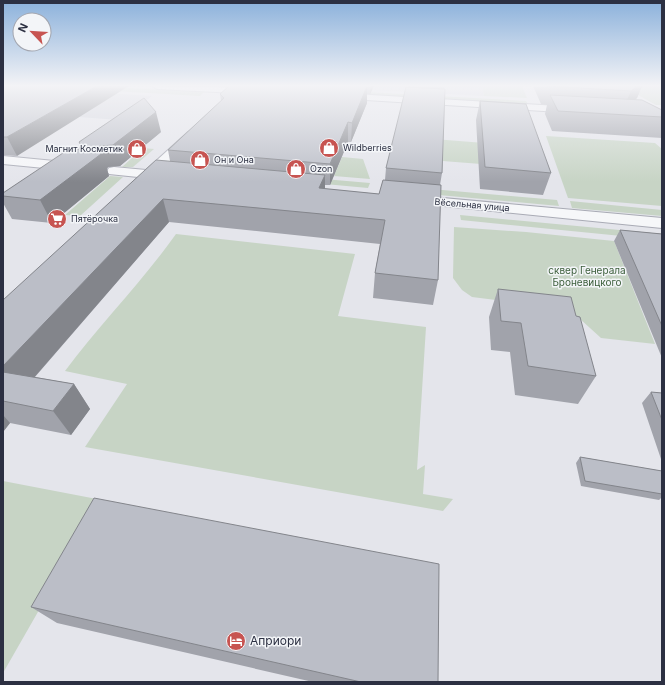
<svg xmlns="http://www.w3.org/2000/svg" width="665" height="685" viewBox="0 0 665 685" font-family="Inter,sans-serif">
<style>
.built{fill:#d2d4dd}
.green{fill:#c7d4c5}
.lines{fill:none;stroke-linecap:round;stroke-linejoin:round}
.minor-casing{stroke:#a9abb5;stroke-width:2}
.tertiary-casing{stroke:#a9abb5;stroke-width:2}
.minor{fill:#f6f7f9;fill-rule:evenodd}
.tertiary{fill:#f6f7f9;fill-rule:evenodd}
.wall{fill:#a1a3ab}
.shaded-wall{fill:#83858b}
.building{fill:#bbbec7;stroke:#83858b}
.labels{text-anchor:middle;stroke-width:3;stroke-linejoin:round;paint-order:stroke}
.far-poi-label{font-size:9px;fill:#2c3042;stroke:#f3f5f8;text-anchor:start}
.far-street-label{font-size:9px;fill:#2c3042;stroke:#f3f5f8}
.park-label{font-size:10px;fill:#3b5d3a;stroke:#f3f5f8}
.near-poi-label{font-size:12px;fill:#2c3042;stroke:#f3f5f8;text-anchor:start}
</style>
<rect width="100%" height="100%" fill="#e4e5eb"/>
<path class="built" d="M 374,86 L 482,86 L 484,96 L 372,90 Z
M 57,90 L 152,96 L 119,120 L 13,112 Z"/>
<path class="green" d="M 88,86 L 204,92 L 200,96 L 62,88 Z
M 482,86 L 522,86 L 527,98 L 484,96 Z
M 622,86 L 662,86 L 662,105 L 656,105 Z
M 348,91 L 526,101 L 528,104 L 347,93 Z
M 546,136 L 655,143 L 662,149 L 662,206 L 568,198 Z
M 408,137 L 537,147 L 544,169 L 404,158 Z
M 143,148 L 154,149 L 133,167 L 122,167 Z
M 342,157 L 363,159 L 370,179 L 334,176 Z
M 241,172 L 370,183 L 368,188 L 238,176 Z
M 110,176 L 123,177 L 80,216 L 65,215 Z
M 386,185 L 557,200 L 559,206 L 384,190 Z
M 570,201 L 662,210 L 662,216 L 572,208 Z
M 460,215 L 662,234 L 662,240 L 461,220 Z
M 454,227 L 526,232 L 614,241 L 655,344 L 601,338 L 569,309 L 472,297 L 462,290 L 453,278 Z
M 176,234 L 355,254 L 338,316 L 426,327 L 417,470 L 425,465 L 423,494 L 453,499 L 443,511 L 85,447 L 127,384 L 65,371 C 100,324 142,282 176,234 Z
M 3,481 L 102,500 L 3,673 Z"/>
<g class="lines">
<g class="minor-casing">
<path id="minor" d="M 192,131 L 196,132 L 198,135 L 196,138 L 161,171 L 176,173 L 178,176 L 176,179 L 171,180 L 153,179 C 147,184 145,186 137,184 L 135,181 L 138,177 L 109,174 L 107,171 L 109,168 L 114,167 L 146,170 L 188,132 Z
M 3,156 L 75,163 L 80,164 L 82,167 L 80,170 L 75,171 L 3,164 Z
M 410,195 L 662,218 L 662,228 L 405,202 L 403,199 L 405,196 Z"/>
</g>
<g class="tertiary-casing">
<path id="tertiary" d="M 152,86 L 256,88 L 261,91 L 256,94 L 157,89 Z
M 338,93 L 575,107 L 580,110 L 575,113 L 334,98 L 333,96 Z"/>
</g>
<use href="#minor" class="minor"/>
<use href="#tertiary" class="tertiary"/>
</g>
<path class="wall" d="M 3,86 L 17,156 L 3,155 Z
M 229,86 L 374,86 L 370,94 L 367,94 L 367,103 L 351,142 L 348,142 L 330,185 L 325,185 L 325,189 L 379,194 L 385,180 L 386,168 L 408,86 L 444,86 L 442,173 L 440,185 L 438,280 L 433,305 L 373,298 L 375,273 L 380,244 L 169,222 L 35,377 L 74,384 L 90,409 L 71,435 L 10,423 L 3,432 L 3,300 L 170,161 L 168,150 L 221,101 L 220,94 Z
M 533,86 L 642,86 L 637,98 L 635,100 L 662,110 L 662,138 L 552,131 L 545,114 L 547,105 L 541,104 Z
M 480,101 L 551,173 L 543,195 L 480,189 L 476,120 Z
M 161,132 L 120,166 L 108,167 L 107,169 L 109,176 L 52,223 L 12,219 L 3,203 L 3,193 L 79,149 L 81,146 L 79,142 Z
M 620,230 L 662,234 L 662,358 L 614,241 Z
M 498,289 L 596,376 L 578,404 L 515,395 L 510,352 L 491,350 L 489,317 Z
M 651,392 L 662,393 L 662,462 L 642,403 Z
M 580,457 L 662,471 L 662,497 L 659,500 L 581,486 L 576,463 Z
M 31,607 L 438,682 L 313,682 L 57,623 Z"/>
<path class="shaded-wall" d="M 97,86 L 129,86 L 17,156 L 7,137 Z
M 367,86 L 367,103 L 351,142 L 352,123 Z
M 371,86 L 374,86 L 370,94 Z
M 637,86 L 642,86 L 637,98 L 623,109 L 631,91 Z
M 156,112 L 161,132 L 120,166 L 108,167 L 107,169 L 109,176 L 52,223 L 40,200 L 98,150 L 100,146 Z
M 348,122 L 348,142 L 330,185 L 330,164 Z
M 325,175 L 325,197 L 319,188 Z
M 163,199 L 169,222 L 18,396 L 3,377 L 3,366 Z
M 74,384 L 90,409 L 71,435 L 53,411 Z
M 3,415 L 10,423 L 3,432 Z"/>
<path class="building" d="M 3,86 L 97,86 L 7,137 L 3,137 Z
M 229,86 L 367,86 L 352,123 L 348,122 L 330,164 L 168,150 L 224,98 L 220,94 Z
M 546,86 L 637,86 L 631,91 Z
M 406,87 L 445,89 L 442,173 L 386,168 Z
M 550,95 L 642,100 L 662,110 L 662,117 L 558,111 Z
M 144,98 L 156,112 L 113,145 L 100,146 L 98,150 L 101,154 L 40,200 L 3,196 L 3,193 L 66,151 L 79,149 L 81,145 L 79,142 Z
M 480,101 L 526,104 L 551,173 L 485,167 Z
M 156,160 L 325,175 L 319,188 L 379,194 L 383,180 L 441,185 L 438,280 L 375,273 L 385,220 L 163,199 L 3,366 L 3,300 Z
M 620,230 L 662,234 L 662,326 Z
M 498,289 L 571,297 L 576,316 L 580,317 L 596,376 L 528,366 L 521,323 L 501,321 Z
M 3,372 L 74,384 L 53,411 L 3,401 Z
M 651,392 L 662,393 L 662,420 Z
M 580,457 L 662,471 L 662,494 L 585,481 Z
M 94,498 L 439,564 L 438,682 L 361,682 L 31,607 Z"/>
<linearGradient id="sky" x2="0" y2="1"><stop stop-color="#8bb1db"/><stop offset="0.47" stop-color="#f3f3f6"/><stop offset="1" stop-color="#f3f3f6" stop-opacity="0"/></linearGradient>
<rect width="665" height="182" fill="url(#sky)"/>
<defs>
<g id="shop-disc" transform="scale(1)"><circle r="9.5" fill="#c75451" stroke="#f3f5f8"/><path d="M-5-2.5h2.3a2.7 3.5 0 0 1 5.4 0H5L5.5 6h-11ZM-1.5-2.5h3a1.5 2.3 0 0 0-3 0Z" fill="#fff"/></g>
<g id="supermarket-disc" transform="scale(1)"><circle r="9.5" fill="#c75451" stroke="#f3f5f8"/><path d="M-6-5.5h2.5l.6 2H6L4.5 2H-2.5L-4.4-4H-6ZM-1.5 3.2a1.3 1.3 0 1 0 .1 0ZM3 3.2a1.3 1.3 0 1 0 .1 0Z" fill="#fff"/></g>
<g id="hotel-disc" transform="scale(1)"><circle r="9.5" fill="#c75451" stroke="#f3f5f8"/><path d="M-6-4.5h1.5V1H6V5H4.5V3h-9V5H-6ZM-4 0a1.8 1.8 0 1 1 3.6 0ZM.5 0V-2.5h3Q6-2.5 6 0Z" fill="#fff"/></g>
</defs>
<g fill-rule="evenodd">
<use href="#shop-disc" x="329" y="148"/>
<use href="#shop-disc" x="137" y="149"/>
<use href="#shop-disc" x="200" y="160"/>
<use href="#shop-disc" x="296" y="169"/>
<use href="#supermarket-disc" x="57" y="219"/>
<use href="#hotel-disc" x="236" y="641"/>
</g>
<g class="labels">
<g class="far-poi-label">
<text x="343" y="151">Wildberries</text>
<text x="123" y="152" text-anchor="end">Магнит Косметик</text>
<text x="214" y="163">Он и Она</text>
<text x="310" y="172">Ozon</text>
<text x="71" y="222">Пятёрочка</text>
</g>
<g class="far-street-label">
<text transform="translate(472 205) rotate(5)" y="3">Вёсельная улица</text>
</g>
<g class="park-label">
<text x="587" y="274">сквер Генерала<tspan x="587" dy="12">Броневицкого</tspan></text>
</g>
<g class="near-poi-label">
<text x="250" y="645">Априори</text>
</g>
</g>
<rect width="665" height="685" fill="none" stroke="#2c3042" stroke-width="8"/>
<g transform="translate(32 32) rotate(295)"><circle r="19" fill="#f3f5f8" stroke="#a3a6af"/>
<path d="M0-3L7 15L0 10L-7 15Z" fill="#c75451"/>
<text y="-6" font-size="11" font-weight="bold" text-anchor="middle" fill="#2c3042">N</text>
</g>
</svg>
